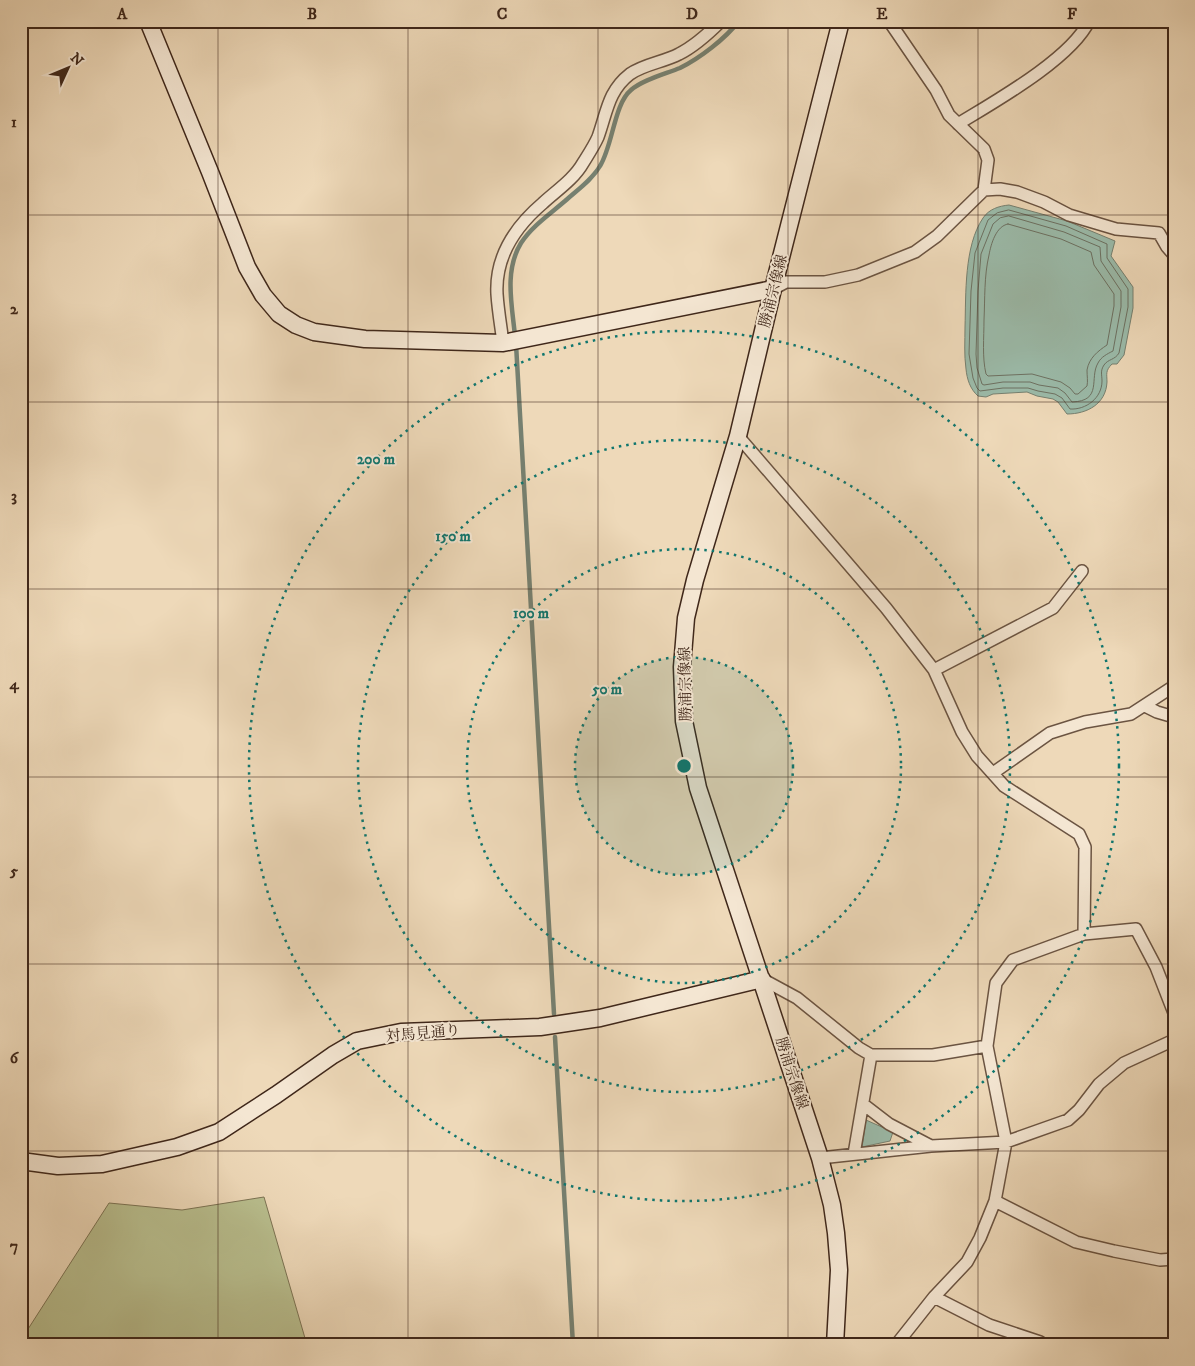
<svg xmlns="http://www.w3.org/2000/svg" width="1195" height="1366" viewBox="0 0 1195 1366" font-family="'IM FELL DW Pica','Noto Serif JP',serif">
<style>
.green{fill:#b9bf8f;stroke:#7c7354}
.water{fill:#9bbbaa;stroke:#768070}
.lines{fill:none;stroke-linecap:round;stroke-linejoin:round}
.shore{stroke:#6d7162;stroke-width:1}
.stream{stroke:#768070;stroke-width:4.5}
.street-casing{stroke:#6b5442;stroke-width:14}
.secondary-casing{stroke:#3f271a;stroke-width:19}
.street{stroke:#f4e6d2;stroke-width:11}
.secondary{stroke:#f4e6d2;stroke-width:16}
.grid{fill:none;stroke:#3f271a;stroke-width:1;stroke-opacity:0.55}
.ring{fill:none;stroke:#0f766e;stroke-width:2.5;stroke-dasharray:2.5 5}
.labels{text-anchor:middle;stroke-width:4;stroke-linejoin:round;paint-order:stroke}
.street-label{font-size:15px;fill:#3f271a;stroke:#f4e6d2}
.centre{fill:#0f766e;stroke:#f4e6d2;stroke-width:2.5}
.ring-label{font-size:15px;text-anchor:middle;font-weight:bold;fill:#0f766e;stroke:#f4e6d2;stroke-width:4;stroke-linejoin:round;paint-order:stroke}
.neatline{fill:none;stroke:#3f271a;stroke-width:2}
.grid-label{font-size:16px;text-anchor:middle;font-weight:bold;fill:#3f271a}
</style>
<rect width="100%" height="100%" fill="#eed9b9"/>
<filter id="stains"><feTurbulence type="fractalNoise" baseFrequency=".004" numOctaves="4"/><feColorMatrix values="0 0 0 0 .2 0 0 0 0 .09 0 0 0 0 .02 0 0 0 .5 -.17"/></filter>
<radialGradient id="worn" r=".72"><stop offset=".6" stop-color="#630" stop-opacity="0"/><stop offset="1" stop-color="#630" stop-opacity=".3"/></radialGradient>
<path class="green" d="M 264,1197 L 307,1345 L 21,1345 L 21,1340 L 109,1203 L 182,1210 Z"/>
<path class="water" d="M 1009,205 L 1067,221 L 1115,241 L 1111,256 L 1133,287 L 1133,308 L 1124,355 L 1117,364 L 1112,364 C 1105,371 1107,374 1107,382 C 1106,404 1087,414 1067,414 L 1058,402 L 1053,399 L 1037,396 L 1027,392 L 993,394 L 986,397 L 978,396 C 970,389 967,379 966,369 C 964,355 965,341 965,327 C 966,294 964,246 983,218 C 989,209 999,206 1009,205 Z
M 866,1120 L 893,1132 L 890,1141 L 862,1147 Z"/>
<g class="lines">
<path class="shore" d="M 1009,210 L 1066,226 L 1107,244 L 1107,258 L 1128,289 L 1128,307 L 1119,353 C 1115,360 1108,359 1104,365 C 1100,371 1102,375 1102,381 C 1102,398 1086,410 1070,409 L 1062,398 L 1055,394 L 1038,391 L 1028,388 L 1003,388 L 980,391 L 977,388 L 973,378 L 969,354 L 971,291 L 975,253 L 988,220 L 997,213 Z
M 1009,216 L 1064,232 L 1100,247 L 1101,261 L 1121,291 L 1121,307 L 1113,351 C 1107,354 1101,357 1098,363 C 1089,378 1103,401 1072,402 L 1065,393 L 1058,388 L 1039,385 L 1030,382 L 1003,382 L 984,385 L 982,384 L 977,368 L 976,354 L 978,291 L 981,254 L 993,224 L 1000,218 Z
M 1008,224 L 1061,239 L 1091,252 L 1094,265 L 1114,294 L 1114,306 L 1107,345 C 1098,351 1089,358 1087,370 C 1087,376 1088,381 1087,386 L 1078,394 L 1075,394 L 1070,388 L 1061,382 L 1032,374 L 988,376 L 986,374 C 982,357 984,338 984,320 C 985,299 984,276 989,255 C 991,244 996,226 1008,224 Z"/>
<path class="stream" d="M 515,336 C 512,305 504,271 521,243 C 532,226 550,214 565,201 C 577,190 592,180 600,166 C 613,145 614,104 631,90 C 642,80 665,74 680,68 C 700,58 725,39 739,21
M 516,344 L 554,1014
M 555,1037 L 573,1345"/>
<g class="street-casing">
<path id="street" d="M 889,21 L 936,90 L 949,115 L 984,149 L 988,160 L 984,190
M 958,124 C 994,102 1071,59 1089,21
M 773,289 L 786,282 L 825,282 L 858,275 L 915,252 L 937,236 L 984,190 L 1000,189 L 1017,192 L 1044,202 L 1069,215 L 1116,229 L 1159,233 L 1167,247 L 1174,255
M 503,343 C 501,327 498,310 497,294 C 495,256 516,226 543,203 C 556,191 574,179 583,163 C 588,155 594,146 598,137 C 607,112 608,91 630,74 C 644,64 664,62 679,54 C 695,46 708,34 721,21
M 738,436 L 886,608 L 934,670 L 962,732 L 977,756 L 1004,786 L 1079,834 L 1085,847 L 1084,934 L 1013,960 L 996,983 L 987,1046 L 1006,1142 L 995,1201 L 980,1238 L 967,1262 L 934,1297 L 896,1345
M 934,670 L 1053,608 L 1082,571
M 1145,706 L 1157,712 L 1174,717
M 993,773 L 1050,733 L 1085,722 L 1131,714 L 1174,686
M 1084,934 L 1136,929 L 1156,967 L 1174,1013
M 762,979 L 797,998 L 859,1048 L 871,1055 L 933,1055 L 987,1046
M 863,1104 L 889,1124 L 931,1146
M 854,1154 L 871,1055
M 820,1158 L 931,1146 L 1006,1142 L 1068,1120 L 1079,1110 L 1099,1084 L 1124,1063 L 1174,1040
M 995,1201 L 1076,1242 L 1114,1251 L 1160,1260 L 1174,1259
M 934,1297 L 989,1325 L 1040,1342"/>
</g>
<g class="secondary-casing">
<path id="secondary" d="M 148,21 L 210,172 L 247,267 L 263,295 L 279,314 L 296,325 L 314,332 L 365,339 L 503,343 L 773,289
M 21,1161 L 58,1166 L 102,1164 L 177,1147 L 219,1132 L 276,1095 L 333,1055 L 357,1041 L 401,1032 L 540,1027 L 600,1018 L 762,979
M 835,1345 L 839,1270 L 836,1233 L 832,1205 L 820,1158 L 698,788 L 684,721 L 682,667 L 686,618 L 695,580 L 738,436 L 773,289 L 841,21"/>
</g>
<use href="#street" class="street"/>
<use href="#secondary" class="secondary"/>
</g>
<path class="grid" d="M 218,21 L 218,1345M 408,21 L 408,1345M 598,21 L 598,1345M 788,21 L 788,1345M 978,21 L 978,1345M 21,215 L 1174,215M 21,402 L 1174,402M 21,589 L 1174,589M 21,777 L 1174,777M 21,964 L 1174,964M 21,1151 L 1174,1151"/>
<circle cx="684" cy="766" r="109" fill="#0f766e" fill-opacity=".12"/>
<g class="ring">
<circle cx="684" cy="766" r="109"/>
<circle cx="684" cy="766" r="217"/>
<circle cx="684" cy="766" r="326"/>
<circle cx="684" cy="766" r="435"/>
</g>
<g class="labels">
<g class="street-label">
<text transform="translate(773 291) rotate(-76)" y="5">勝浦宗像線</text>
<text transform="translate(685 684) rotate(-91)" y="5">勝浦宗像線</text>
<text transform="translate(423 1033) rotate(-5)" y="5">対馬見通り</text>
<text transform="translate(792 1073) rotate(72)" y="5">勝浦宗像線</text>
</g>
</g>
<circle cx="684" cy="766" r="8" class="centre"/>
<g class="ring-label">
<text x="376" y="464">200 m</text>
<text x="453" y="541">150 m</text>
<text x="531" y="618">100 m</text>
<text x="607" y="694">50 m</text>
</g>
<rect width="1195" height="1366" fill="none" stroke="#eed9b9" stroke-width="55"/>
<g transform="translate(68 68) rotate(46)" stroke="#f4e6d2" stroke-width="4" paint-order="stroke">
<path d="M0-4L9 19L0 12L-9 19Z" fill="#3f271a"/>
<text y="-8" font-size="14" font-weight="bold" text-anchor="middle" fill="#3f271a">N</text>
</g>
<rect x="28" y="28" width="1140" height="1310" class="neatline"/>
<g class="grid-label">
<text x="122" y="19">A</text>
<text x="312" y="19">B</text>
<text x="502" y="19">C</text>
<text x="692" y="19">D</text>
<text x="882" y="19">E</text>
<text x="1072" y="19">F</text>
<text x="14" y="127">1</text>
<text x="14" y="314">2</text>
<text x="14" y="501">3</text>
<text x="14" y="689">4</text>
<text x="14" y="876">5</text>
<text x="14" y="1063">6</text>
<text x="14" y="1251">7</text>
</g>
<rect width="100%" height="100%" filter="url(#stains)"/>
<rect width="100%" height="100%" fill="url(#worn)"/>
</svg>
